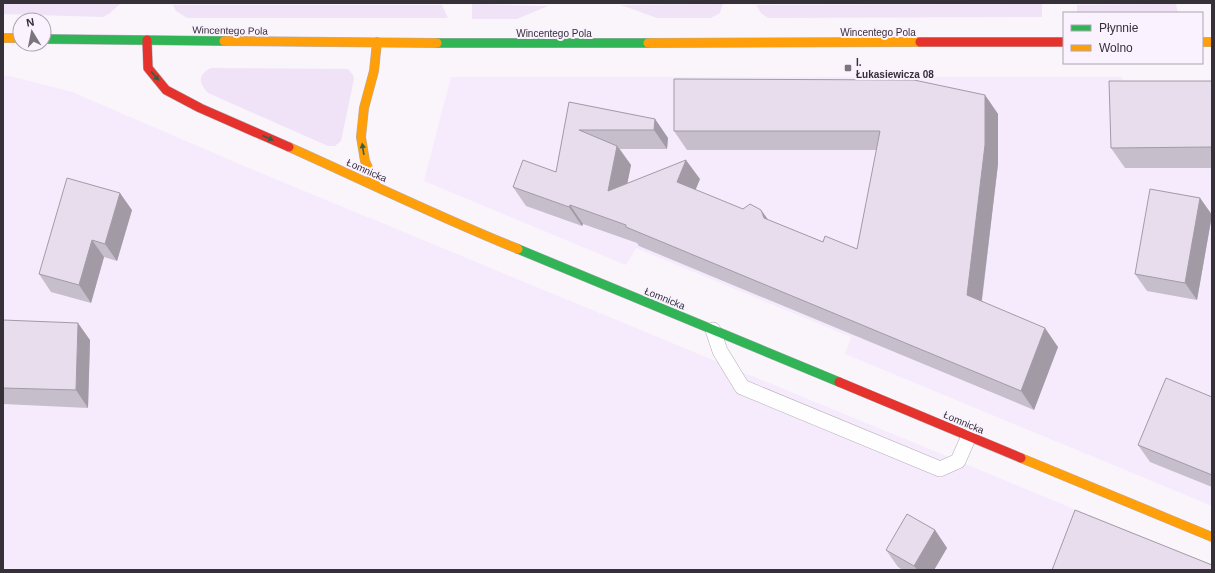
<svg xmlns="http://www.w3.org/2000/svg" width="1215" height="573" viewBox="0 0 1215 573" font-family="Helvetica,sans-serif">
<style>
.built{fill:#f5ebfc}
.green{fill:#f0e3f7}
.lines{fill:none;stroke-linecap:round;stroke-linejoin:round}
.lane-casing{stroke:#b4b0b6;stroke-width:16}
.fast-casing{stroke:#b4b0b6;stroke-width:10}
.slow-casing{stroke:#b4b0b6;stroke-width:10}
.jam-casing{stroke:#b4b0b6;stroke-width:10}
.lane{stroke:#fefefe;stroke-width:15}
.fast{stroke:#30b455;stroke-width:9}
.slow{stroke:#ff9f0a;stroke-width:9}
.jam{stroke:#e5322d;stroke-width:9}
.wall{fill:#c7becc}
.shaded-wall{fill:#a29ba6}
.building{fill:#e7dded;stroke:#a29ba6}
.oneway{fill:#345f43}
.poi-dot{fill:#7a767d;stroke:#faf2fe;stroke-width:1.5}
.labels{text-anchor:middle;stroke-width:4;stroke-linejoin:round;paint-order:stroke}
.street-label{font-size:10px;fill:#363139;stroke:#faf2fe}
.poi-label{font-size:10px;font-weight:bold;fill:#363139;stroke:#faf2fe;text-anchor:start}
</style>
<rect width="100%" height="100%" fill="#f9f5fb"/>
<path class="built" d="M 3,76 L 10,76 L 72,92 L 251,169 L 1212,566 L 1212,570 L 3,570 Z
M 451,77 L 1122,77 L 1123,102 L 1212,101 L 1212,506 L 845,354 L 851,337 L 636,248 L 626,265 L 424,181 Z"/>
<path class="green" d="M 3,3 L 120,4 L 110,13 L 103,17 L 3,14 Z
M 472,4 L 543,6 L 548,6 L 517,19 L 472,19 Z
M 723,4 L 720,13 L 711,18 L 657,18 L 621,5 Z
M 1042,4 L 1042,17 L 768,18 L 761,13 L 756,5 Z
M 1176,4 L 1178,13 L 1077,13 L 1077,5 Z
M 173,5 L 442,5 L 448,18 L 187,18 L 176,11 Z
M 211,68 L 348,69 L 353,75 L 354,79 L 341,141 L 335,146 L 328,146 L 208,93 C 199,83 197,75 211,68 Z"/>
<g class="lines">
<g class="lane-casing">
<path id="lane" d="M 713,330 L 720,351 L 742,387 L 940,469 L 958,461 L 969,436"/>
</g>
<g class="fast-casing">
<path id="fast" d="M 44,39 L 224,41
M 437,43 L 648,43
M 518,249 L 839,382"/>
</g>
<g class="slow-casing">
<path id="slow" d="M 3,38 L 20,38
M 224,41 L 437,43
M 1202,42 L 1212,42
M 648,43 L 920,42
M 289,147 C 365,181 441,218 518,249
M 376,186 L 365,161 L 361,137 L 364,108 L 374,71 L 377,42
M 1021,458 L 1212,537"/>
</g>
<g class="jam-casing">
<path id="jam" d="M 147,40 L 148,68 L 166,90 L 200,108 L 289,147
M 920,42 L 1064,42
M 839,382 L 1021,458"/>
</g>
<use href="#lane" class="lane"/>
<use href="#fast" class="fast"/>
<use href="#slow" class="slow"/>
<use href="#jam" class="jam"/>
</g>
<path class="wall" d="M 1212,81 L 1212,168 L 1125,168 L 1111,148 Z
M 985,95 L 998,114 L 998,164 L 982,301 L 1058,347 L 1034,410 L 639,246 L 637,243 L 583,224 L 582,226 L 526,206 L 513,187 L 556,172 L 569,102 L 655,119 L 668,138 L 667,149 L 620,149 L 631,165 L 627,184 L 700,179 L 695,190 L 823,242 L 857,249 L 877,150 L 687,150 L 674,131 Z
M 1200,198 L 1212,215 L 1197,300 L 1147,291 L 1135,274 Z
M 132,210 L 117,261 L 104,257 L 91,303 L 51,292 L 39,274 Z
M 3,320 L 90,340 L 88,408 L 3,404 Z
M 1212,397 L 1212,487 L 1150,462 L 1138,445 Z
M 935,530 L 947,548 L 934,570 L 903,570 L 898,567 L 886,550 Z"/>
<path class="shaded-wall" d="M 985,95 L 998,114 L 998,164 L 980,314 L 967,295 Z
M 655,119 L 668,138 L 667,149 L 654,130 Z
M 617,146 L 631,165 L 622,210 L 608,191 Z
M 686,160 L 700,179 L 691,201 L 677,182 Z
M 120,193 L 132,210 L 117,261 L 105,244 Z
M 1200,198 L 1212,215 L 1197,300 L 1185,283 Z
M 570,205 L 583,224 L 582,226 L 569,207 Z
M 761,210 L 775,229 L 764,218 Z
M 92,240 L 104,257 L 91,303 L 79,285 Z
M 78,323 L 90,340 L 88,408 L 76,390 Z
M 1045,328 L 1058,347 L 1034,410 L 1021,391 Z
M 935,530 L 947,548 L 934,570 L 917,570 L 914,566 Z"/>
<path class="building" d="M 674,79 L 914,80 L 985,95 L 985,145 L 967,295 L 1045,328 L 1021,391 L 626,227 L 626,225 L 570,205 L 569,207 L 513,187 L 523,160 L 556,172 L 569,102 L 655,119 L 654,130 L 579,130 L 617,146 L 608,191 L 686,160 L 677,182 L 743,209 L 750,204 L 761,210 L 764,218 L 823,242 L 825,236 L 857,249 L 880,131 L 674,131 Z
M 1109,81 L 1212,81 L 1212,147 L 1111,148 Z
M 67,178 L 120,193 L 105,244 L 92,240 L 79,285 L 39,274 Z
M 1150,189 L 1200,198 L 1185,283 L 1135,274 Z
M 3,320 L 78,323 L 76,390 L 3,388 Z
M 1166,378 L 1212,397 L 1212,475 L 1138,445 Z
M 1075,510 L 1212,565 L 1212,570 L 1052,570 Z
M 907,514 L 935,530 L 914,566 L 886,550 Z"/>
<defs><path id="oneway-solid" d="M-6-.8H1V-3.2L6.5 0L1 3.2V.8H-6Z"/></defs>
<g class="oneway">
<use href="#oneway-solid" transform="translate(155 76) rotate(49)"/>
<use href="#oneway-solid" transform="translate(268 138) rotate(24)"/>
<use href="#oneway-solid" transform="translate(363 149) rotate(-99)"/>
</g>
<rect class="poi-dot" x="844" y="64" width="8" height="8" rx="2"/>
<g class="labels">
<g class="street-label">
<text transform="translate(230 30) rotate(1)" y="4">Wincentego Pola</text>
<text x="878" y="36">Wincentego Pola</text>
<text x="554" y="37">Wincentego Pola</text>
<text transform="translate(367 170) rotate(24)" y="4">Łomnicka</text>
<text transform="translate(665 298) rotate(22)" y="4">Łomnicka</text>
<text transform="translate(964 422) rotate(23)" y="4">Łomnicka</text>
</g>
<g class="poi-label">
<text x="856" y="66">I.<tspan x="856" dy="12">Łukasiewicza 08</tspan></text>
</g>
</g>
<rect width="1215" height="573" fill="none" stroke="#363139" stroke-width="8"/>
<rect x="1063" y="12" width="140" height="52" fill="#faf2fe" stroke="#aca5af"/>
<rect x="1071" y="25" width="20" height="6" fill="#30b455" stroke="#aca5af"/>
<text x="1099" y="32" font-size="12" fill="#363139">Płynnie</text>
<rect x="1071" y="45" width="20" height="6" fill="#ff9f0a" stroke="#aca5af"/>
<text x="1099" y="52" font-size="12" fill="#363139">Wolno</text>
<g transform="translate(32 32) rotate(350)"><circle r="19" fill="#faf2fe" stroke="#aca5af"/>
<path d="M0-3L7 15L0 10L-7 15Z" fill="#7a767d"/>
<text y="-6" font-size="11" font-weight="bold" text-anchor="middle" fill="#363139">N</text>
</g>
</svg>
